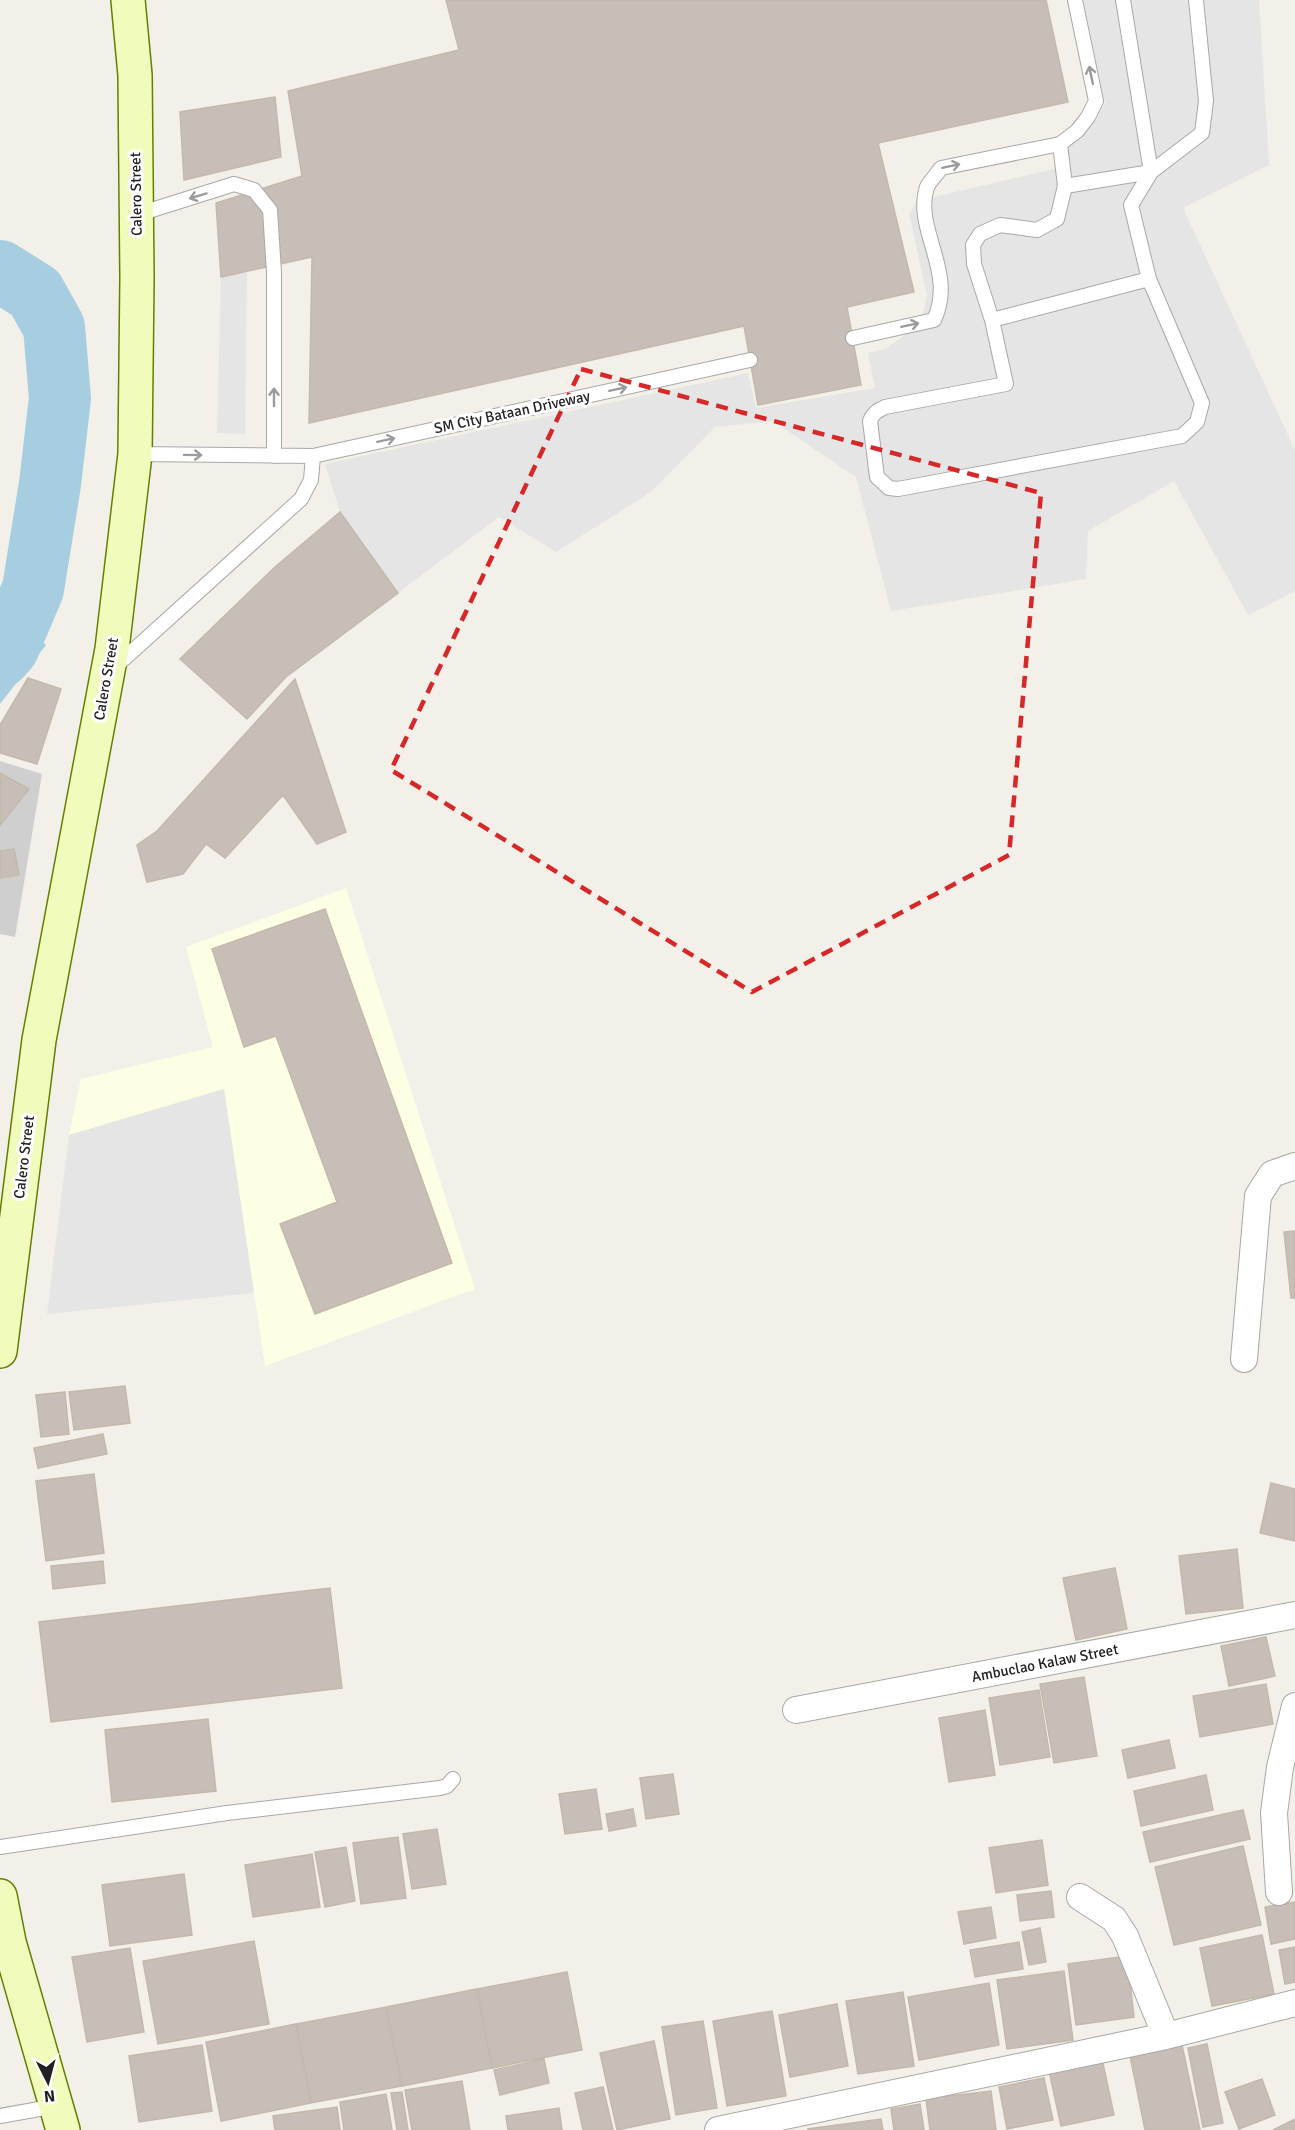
<svg xmlns="http://www.w3.org/2000/svg" width="1295" height="2130" viewBox="0 0 1295 2130" font-family="Signika,sans-serif">
<style>
.education{fill:#fcffe4}
.religious{fill:#cfcfcf}
.parking{fill:#e5e5e5}
.water{fill:#a7cde1}
.lines{fill:none;stroke-linecap:round;stroke-linejoin:round}
.river{stroke:#a7cde1;stroke-width:62}
.building{fill:#c7bfb7;stroke:#c4b8aa;stroke-width:1.5}
.service-casing{stroke:#a8a8a8;stroke-width:16}
.minor-casing{stroke:#a8a8a8;stroke-width:28}
.secondary-casing{stroke:#638001;stroke-width:36}
.service{stroke:#fff;stroke-width:14}
.minor{stroke:#fff;stroke-width:26}
.secondary{stroke:#f1fcbc;stroke-width:33}
.oneway{stroke:#9b9b9b}
.marked{fill:none;stroke:#d62828;stroke-width:4.5;stroke-dasharray:12 8;stroke-linejoin:round}
.labels{text-anchor:middle;stroke-width:6;stroke-linejoin:round;paint-order:stroke}
.street-label{font-size:15px;fill:#212121;stroke:#fff}
</style>
<rect width="100%" height="100%" fill="#f2f0e8"/>
<path class="education" d="M 346,888 L 475,1289 L 265,1366 L 224,1089 L 69,1135 L 81,1079 L 213,1047 L 186,947 Z"/>
<path class="religious" d="M 0,761 L 42,774 L 15,937 L 0,934 Z"/>
<path class="parking" d="M 1083,0 L 1259,0 L 1269,165 L 1183,208 L 1295,450 L 1295,591 L 1248,615 L 1174,481 L 1088,531 L 1086,579 L 891,611 L 856,477 L 773,421 L 715,427 L 651,492 L 556,552 L 499,517 L 398,593 L 340,512 L 325,464 L 748,373 L 756,408 L 875,388 L 868,353 L 885,349 L 921,324 L 927,295 L 909,214 L 917,201 L 1066,166 L 1064,150 L 1072,144 L 1092,125 L 1105,104 Z
M 247,271 L 245,434 L 217,433 L 221,277 Z
M 224,1089 L 254,1293 L 47,1314 L 69,1135 Z"/>
<path class="water" d="M 0,597 L 46,645 L 0,704 Z"/>
<g class="lines">
<path class="river" d="M 0,271 L 35,293 L 54,327 L 60,398 L 50,484 L 33,589 L 8,648 L 0,657"/>
</g>
<path class="building" d="M 446,0 L 1046,0 L 1068,102 L 878,143 L 914,292 L 847,307 L 861,385 L 758,405 L 744,326 L 309,423 L 312,257 L 221,277 L 216,203 L 302,176 L 288,91 L 459,50 Z
M 275,97 L 281,157 L 184,180 L 180,112 Z
M 340,512 L 398,593 L 286,677 L 247,719 L 180,659 L 275,567 Z
M 28,678 L 61,689 L 37,764 L 0,753 L 0,725 Z
M 295,679 L 346,832 L 317,844 L 283,795 L 225,858 L 206,844 L 183,874 L 147,882 L 137,845 L 157,831 Z
M 0,773 L 29,789 L 0,825 Z
M 14,849 L 19,875 L 0,878 L 0,851 Z
M 325,909 L 452,1263 L 315,1314 L 280,1224 L 337,1202 L 276,1036 L 244,1047 L 212,949 Z
M 1295,1231 L 1295,1298 L 1291,1298 L 1284,1232 Z
M 125,1386 L 130,1423 L 74,1430 L 69,1392 Z
M 65,1392 L 69,1434 L 41,1437 L 36,1395 Z
M 103,1434 L 107,1454 L 38,1468 L 34,1448 Z
M 94,1474 L 104,1553 L 46,1561 L 36,1481 Z
M 1271,1483 L 1295,1489 L 1295,1541 L 1260,1533 Z
M 1237,1549 L 1243,1608 L 1186,1614 L 1179,1556 Z
M 103,1561 L 105,1583 L 53,1589 L 51,1566 Z
M 1115,1568 L 1127,1629 L 1076,1640 L 1063,1578 Z
M 330,1588 L 342,1688 L 51,1722 L 39,1622 Z
M 1266,1637 L 1275,1676 L 1229,1686 L 1221,1646 Z
M 1084,1677 L 1097,1756 L 1054,1763 L 1040,1684 Z
M 1266,1684 L 1273,1724 L 1200,1737 L 1193,1696 Z
M 1039,1690 L 1050,1757 L 1000,1765 L 989,1698 Z
M 985,1710 L 995,1775 L 949,1782 L 939,1718 Z
M 208,1719 L 216,1791 L 112,1802 L 105,1730 Z
M 1169,1740 L 1175,1768 L 1128,1778 L 1122,1750 Z
M 673,1774 L 679,1814 L 646,1819 L 640,1778 Z
M 1206,1775 L 1213,1810 L 1141,1826 L 1134,1791 Z
M 596,1789 L 602,1829 L 565,1834 L 559,1794 Z
M 633,1809 L 636,1826 L 609,1831 L 606,1814 Z
M 1243,1810 L 1250,1839 L 1150,1862 L 1143,1832 Z
M 437,1829 L 446,1884 L 412,1889 L 403,1834 Z
M 398,1837 L 406,1898 L 361,1904 L 353,1843 Z
M 1042,1840 L 1048,1885 L 996,1893 L 989,1848 Z
M 1243,1846 L 1261,1925 L 1174,1945 L 1155,1867 Z
M 346,1847 L 355,1901 L 325,1907 L 315,1852 Z
M 312,1854 L 320,1907 L 253,1917 L 245,1865 Z
M 184,1874 L 192,1935 L 110,1946 L 102,1885 Z
M 1051,1891 L 1054,1917 L 1020,1921 L 1017,1895 Z
M 1295,1902 L 1295,1939 L 1271,1944 L 1265,1907 Z
M 991,1907 L 996,1938 L 964,1944 L 958,1912 Z
M 1040,1928 L 1046,1962 L 1029,1965 L 1022,1932 Z
M 1262,1935 L 1274,1994 L 1212,2006 L 1200,1948 Z
M 254,1941 L 269,2024 L 158,2044 L 143,1961 Z
M 1019,1942 L 1023,1969 L 975,1977 L 970,1950 Z
M 1295,1947 L 1295,1982 L 1285,1984 L 1279,1950 Z
M 130,1948 L 144,2032 L 87,2042 L 72,1957 Z
M 1127,1956 L 1134,2017 L 1076,2025 L 1068,1964 Z
M 1064,1971 L 1073,2040 L 1007,2049 L 997,1980 Z
M 567,1972 L 582,2050 L 492,2068 L 477,1989 Z
M 989,1983 L 999,2045 L 919,2060 L 908,1997 Z
M 477,1989 L 492,2068 L 402,2086 L 386,2007 Z
M 903,1992 L 914,2066 L 858,2074 L 846,2001 Z
M 837,2004 L 848,2066 L 790,2077 L 779,2015 Z
M 386,2007 L 402,2086 L 311,2103 L 296,2024 Z
M 772,2011 L 786,2096 L 727,2106 L 713,2021 Z
M 703,2021 L 717,2108 L 676,2115 L 662,2027 Z
M 296,2024 L 311,2103 L 221,2121 L 206,2042 Z
M 654,2041 L 670,2119 L 617,2130 L 600,2053 Z
M 1207,2044 L 1223,2123 L 1203,2127 L 1188,2048 Z
M 202,2045 L 212,2111 L 139,2122 L 129,2056 Z
M 1182,2045 L 1200,2130 L 1145,2130 L 1130,2056 Z
M 544,2059 L 549,2083 L 500,2095 L 494,2070 Z
M 1102,2059 L 1114,2115 L 1061,2126 L 1049,2071 Z
M 1044,2078 L 1053,2120 L 1007,2129 L 999,2087 Z
M 1262,2079 L 1275,2115 L 1239,2129 L 1225,2092 Z
M 462,2081 L 470,2130 L 412,2130 L 405,2090 Z
M 603,2087 L 613,2130 L 583,2130 L 575,2093 Z
M 991,2091 L 996,2130 L 930,2130 L 926,2099 Z
M 402,2092 L 408,2130 L 397,2130 L 391,2093 Z
M 386,2094 L 392,2130 L 344,2130 L 340,2102 Z
M 920,2104 L 924,2130 L 894,2130 L 891,2109 Z
M 337,2107 L 340,2130 L 275,2130 L 273,2116 Z
M 559,2108 L 562,2130 L 508,2130 L 506,2116 Z
M 881,2119 L 883,2130 L 808,2130 L 808,2129 Z
M 1295,2119 L 1295,2130 L 1273,2130 Z"/>
<g class="lines">
<g class="service-casing">
<path id="service" d="M 1123,0 L 1151,172
M 1065,186 L 1151,172
M 136,215 L 234,184 L 254,190 L 270,210 L 274,272 L 274,456
M 1149,279 L 1131,205 L 1151,172 L 1202,133 L 1206,101 L 1196,0
M 992,320 L 1149,279 L 1202,403 L 1197,422 L 1182,436 L 898,489 L 889,488 L 877,477 L 870,421 C 873,413 877,411 885,407 L 1006,384 L 992,320 L 974,264 L 973,245 L 980,234 L 1000,225 L 1037,230 L 1057,219 L 1065,186 L 1060,144
M 853,338 L 934,320 C 957,272 913,229 927,187 C 930,181 937,174 941,168 L 1060,144 L 1077,131 L 1088,117 L 1096,101 L 1075,0
M 135,454 L 313,456 L 750,360
M 116,666 L 301,499 L 311,480 L 313,456
M 0,1847 L 227,1813 L 440,1788 L 447,1786 L 453,1779
M 0,2116 L 56,2106"/>
</g>
<g class="minor-casing">
<path id="minor" d="M 1244,1359 L 1258,1196 L 1272,1174 L 1295,1166
M 796,1710 L 1295,1615
M 1279,1892 L 1274,1813 L 1280,1767 L 1295,1706
M 1080,1897 L 1114,1919 L 1125,1936 L 1166,2036
M 718,2130 L 1166,2036 L 1295,2003"/>
</g>
<g class="secondary-casing">
<path id="secondary" d="M 0,1351 L 39,1040 L 112,649 L 135,454 L 137,278 L 135,75 L 128,0
M 0,1896 L 9,1942 L 63,2130"/>
</g>
<use href="#service" class="service"/>
<use href="#minor" class="minor"/>
<use href="#secondary" class="secondary"/>
</g>
<defs><path id="oneway-shaft" d="M-6 0H5M1.5-3L5.5 0L1.5 3" fill="none" stroke-width="1.6" stroke-linecap="round" stroke-linejoin="round" transform="scale(1.5)"/></defs>
<g class="oneway">
<use href="#oneway-shaft" transform="translate(1091 75) rotate(-102)"/>
<use href="#oneway-shaft" transform="translate(951 166) rotate(-12)"/>
<use href="#oneway-shaft" transform="translate(198 196) rotate(163)"/>
<use href="#oneway-shaft" transform="translate(910 325) rotate(-12)"/>
<use href="#oneway-shaft" transform="translate(618 389) rotate(-12)"/>
<use href="#oneway-shaft" transform="translate(274 397) rotate(-90)"/>
<use href="#oneway-shaft" transform="translate(386 440) rotate(-12)"/>
<use href="#oneway-shaft" transform="translate(193 455) rotate(1)"/>
</g>
<path class="marked" d="M 581,369 L 1041,493 L 1009,855 L 752,992 L 391,770 Z"/>
<g class="labels">
<g class="street-label">
<text transform="translate(136 194) rotate(-91)" y="5">Calero Street</text>
<text transform="translate(512 412) rotate(-12)" y="5">SM City Bataan Driveway</text>
<text transform="translate(106 679) rotate(-80)" y="5">Calero Street</text>
<text transform="translate(24 1157) rotate(-83)" y="5">Calero Street</text>
<text transform="translate(1045 1663) rotate(-11)" y="5">Ambuclao Kalaw Street</text>
</g>
</g>
<g transform="translate(48 2082) rotate(174)" stroke="#ffffff" stroke-width="4.5" paint-order="stroke">
<path d="M0-4.5L10 22L0 15L-10 22Z" fill="#212121"/>
<text y="-9" font-size="16" font-weight="bold" text-anchor="middle" fill="#212121">N</text>
</g>
</svg>
